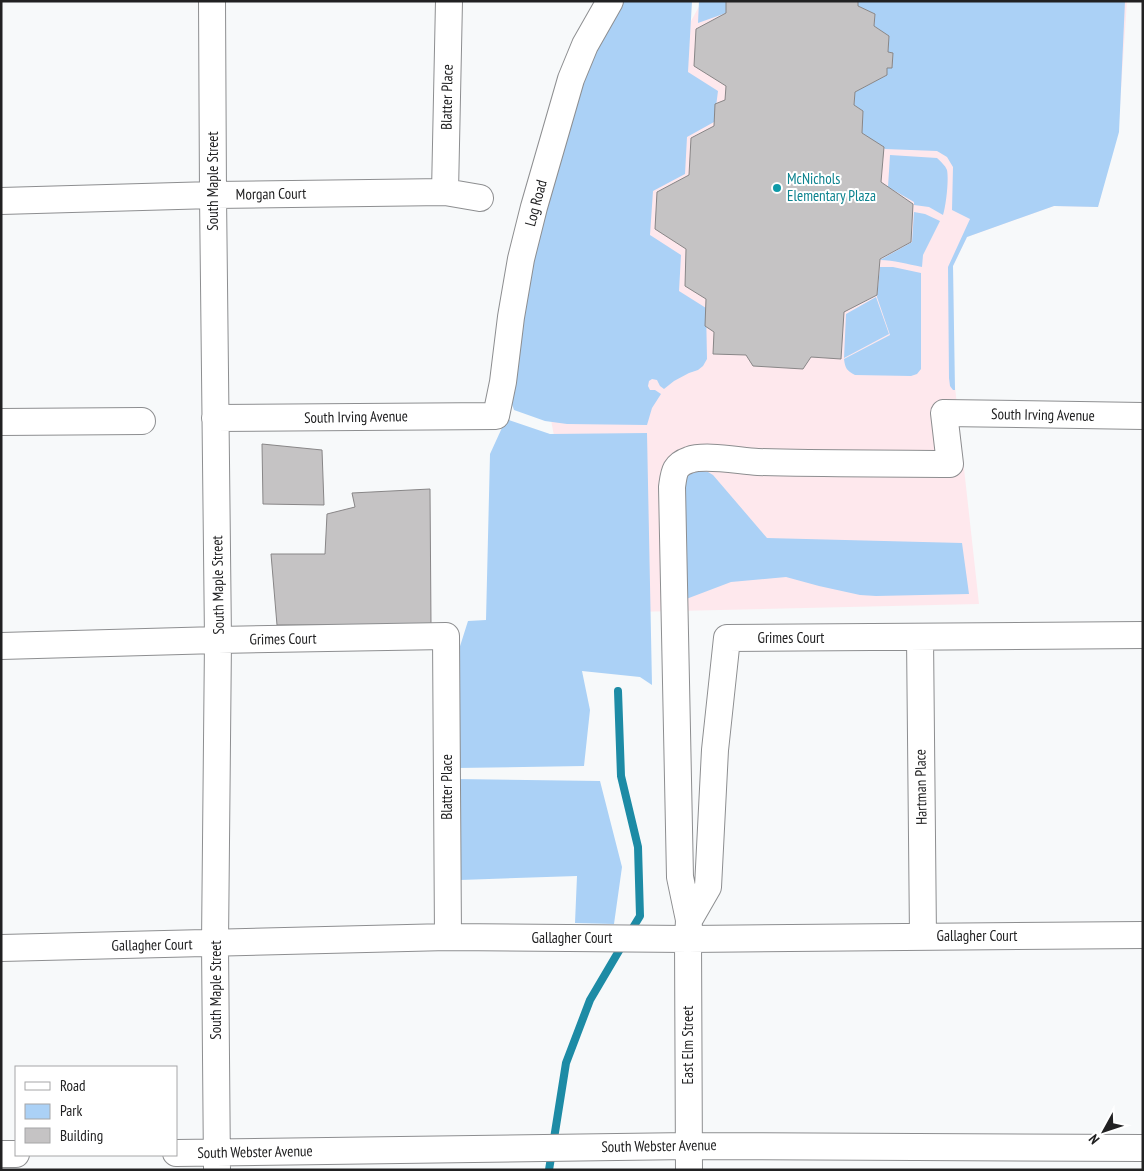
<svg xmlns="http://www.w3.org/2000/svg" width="1144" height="1171" viewBox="0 0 1144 1171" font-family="'PT Sans Narrow',sans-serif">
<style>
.education{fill:#fee8ed}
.green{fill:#abd1f6}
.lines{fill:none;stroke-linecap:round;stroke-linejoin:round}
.stream{stroke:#1d8ba5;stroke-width:8}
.building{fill:#c5c3c4;stroke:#888687}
.minor-casing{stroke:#8d8e90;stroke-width:28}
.minor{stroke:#fff;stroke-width:26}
.culture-dot{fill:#0f9aa8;stroke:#fff;stroke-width:2}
.labels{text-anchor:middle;stroke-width:4;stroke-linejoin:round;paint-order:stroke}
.street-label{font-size:15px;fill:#212122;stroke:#fff}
.culture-label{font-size:15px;fill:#0d838f;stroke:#fff;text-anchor:start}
</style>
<rect width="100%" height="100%" fill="#f7f9fa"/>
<path class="education" d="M 702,1 L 1127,1 L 1119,120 L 1098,207 L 1054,206 L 967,237 L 953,266 L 954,378 L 979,604 L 588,613 L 551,420 L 656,85 Z"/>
<path class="green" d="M 612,1 L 692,1 L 688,72 L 718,91 L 714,122 L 687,137 L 685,174 L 653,191 L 650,235 L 681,255 L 679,291 L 706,308 L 707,359 L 703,366 L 698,370 L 689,373 L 674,381 L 664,389 L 660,386 L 657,380 L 652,379 L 649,381 L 648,386 L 650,390 L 655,390 L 661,394 L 652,408 L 647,425 L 567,424 L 545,421 L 514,410 L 505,385 L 573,81 Z
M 699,1 L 726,1 L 726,13 L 698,23 Z
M 858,1 L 1125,1 L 1119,132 L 1098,207 L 1054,206 L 967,237 L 953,266 L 955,390 L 953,390 L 950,386 L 949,378 L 948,267 L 970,219 L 952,210 L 953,167 L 947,157 L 937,151 L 885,149 L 862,133 L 863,111 L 854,105 L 855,92 L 887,75 L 887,68 L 892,68 L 893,53 L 888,52 L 889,36 L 874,26 L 875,14 L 858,6 Z
M 890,155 L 937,158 C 941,162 945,165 947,170 C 949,179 946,206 943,215 L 929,207 L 914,205 L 914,202 L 888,187 Z
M 914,212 L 925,214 L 940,221 L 923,255 L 922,267 C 907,264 894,260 880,260 L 912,242 Z
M 880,267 L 893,267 L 921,273 L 921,369 L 917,374 L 911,376 L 855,375 C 847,371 845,368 844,359 L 890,335 L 877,297 Z
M 876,297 L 889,334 L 844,358 L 846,314 Z
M 506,419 L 550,434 L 647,433 L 652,685 L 640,677 L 582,671 L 590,710 L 584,766 L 456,768 L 455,662 L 468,621 L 486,620 L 490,454 Z
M 702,471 L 708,472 L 713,475 L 767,538 L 962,543 L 969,594 L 876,596 L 860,595 L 819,586 L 786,577 L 731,582 L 681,601 L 683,480 C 688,474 694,472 702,471 Z
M 455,779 L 600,781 L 622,867 L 614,924 L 575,923 L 577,876 L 460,880 Z"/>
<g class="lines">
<path class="stream" d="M 618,691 L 621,776 L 638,847 L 640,916 L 629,934
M 549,1170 L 566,1063 L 590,1000 L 623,944"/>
</g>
<path class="building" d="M 726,1 L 858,1 L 858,6 L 875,14 L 874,26 L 889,36 L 888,52 L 893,53 L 892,68 L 887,68 L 887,75 L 855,92 L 854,105 L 863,111 L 862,133 L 884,147 L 881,182 L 913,204 L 911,242 L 880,259 L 877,295 L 844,312 L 841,359 L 811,357 L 803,369 L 753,366 L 746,355 L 713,354 L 714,332 L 705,326 L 706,299 L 685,286 L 686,249 L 655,229 L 657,192 L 689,175 L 691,138 L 714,126 L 715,104 L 725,100 L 726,86 L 694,66 L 696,29 L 726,13 Z
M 262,444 L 322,450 L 324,505 L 263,504 Z
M 430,489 L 431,625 L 277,625 L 271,554 L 325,554 L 327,514 L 355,507 L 352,493 Z"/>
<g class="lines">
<g class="minor-casing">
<path id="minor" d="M 212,1 L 213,195 L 218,640 L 215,943 L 217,1170
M 445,192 L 449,1
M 1,201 L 213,195 L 445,192 L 480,198
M 215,418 L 496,416 L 503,382 L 511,317 L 521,259 L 534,207 L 571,79 L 585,45 L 610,1
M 1,422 L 142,421
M 920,637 L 923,937
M 1,646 L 218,640 L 446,636 L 448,937
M 689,920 L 708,887 L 715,750 L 727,638 L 1143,635
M 1,948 L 448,937 L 688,939 L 1143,935
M 176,1153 L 689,1146 L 1143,1148
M 1,1154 L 16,1154
M 689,1170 L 688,939 L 689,920 L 680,877 L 672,487 C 674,473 674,465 689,460 C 705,454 739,461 758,462 C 822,464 886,463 950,464 L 944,413 L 1143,416"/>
</g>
<use href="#minor" class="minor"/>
</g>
<circle class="culture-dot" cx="777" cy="188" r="5"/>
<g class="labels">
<g class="street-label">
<text transform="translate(447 97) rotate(-89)" y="5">Blatter Place</text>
<text transform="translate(213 181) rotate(-90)" y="5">South Maple Street</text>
<text transform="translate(271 194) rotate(-1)" y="5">Morgan Court</text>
<text transform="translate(536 203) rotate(-75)" y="5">Log Road</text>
<text transform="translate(1043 415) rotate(1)" y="5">South Irving Avenue</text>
<text transform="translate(356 417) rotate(-1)" y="5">South Irving Avenue</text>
<text transform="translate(218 585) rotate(-91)" y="5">South Maple Street</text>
<text x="791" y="643">Grimes Court</text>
<text transform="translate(283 639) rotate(-1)" y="5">Grimes Court</text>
<text transform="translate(447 787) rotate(-90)" y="5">Blatter Place</text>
<text transform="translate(921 787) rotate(-91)" y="5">Hartman Place</text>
<text x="977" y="941">Gallagher Court</text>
<text x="572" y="943">Gallagher Court</text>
<text transform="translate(152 945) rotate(-1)" y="5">Gallagher Court</text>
<text transform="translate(216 990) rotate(-90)" y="5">South Maple Street</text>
<text transform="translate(688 1045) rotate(-90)" y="5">East Elm Street</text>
<text transform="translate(659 1146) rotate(-1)" y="5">South Webster Avenue</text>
<text transform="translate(255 1152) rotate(-1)" y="5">South Webster Avenue</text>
</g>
<g class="culture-label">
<text x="787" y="184">McNichols<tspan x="787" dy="17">Elementary Plaza</tspan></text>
</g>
</g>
<rect width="1144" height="1171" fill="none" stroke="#212122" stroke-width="5"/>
<rect x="15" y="1066" width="162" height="90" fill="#ffffff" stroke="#a6a6a7"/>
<rect x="25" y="1082" width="25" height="8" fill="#ffffff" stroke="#a6a6a7"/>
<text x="60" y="1091" font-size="15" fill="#212122">Road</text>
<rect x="25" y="1104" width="25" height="15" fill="#abd1f6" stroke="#a6a6a7"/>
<text x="60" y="1116" font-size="15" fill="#212122">Park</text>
<rect x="25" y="1128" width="25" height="15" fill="#c5c3c4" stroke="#a6a6a7"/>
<text x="60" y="1141" font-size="15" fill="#212122">Building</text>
<g transform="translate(1104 1131) rotate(230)" stroke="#ffffff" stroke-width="4" paint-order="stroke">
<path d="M0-4L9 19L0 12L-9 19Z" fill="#212122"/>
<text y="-8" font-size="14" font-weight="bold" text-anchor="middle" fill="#212122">N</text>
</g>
</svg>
